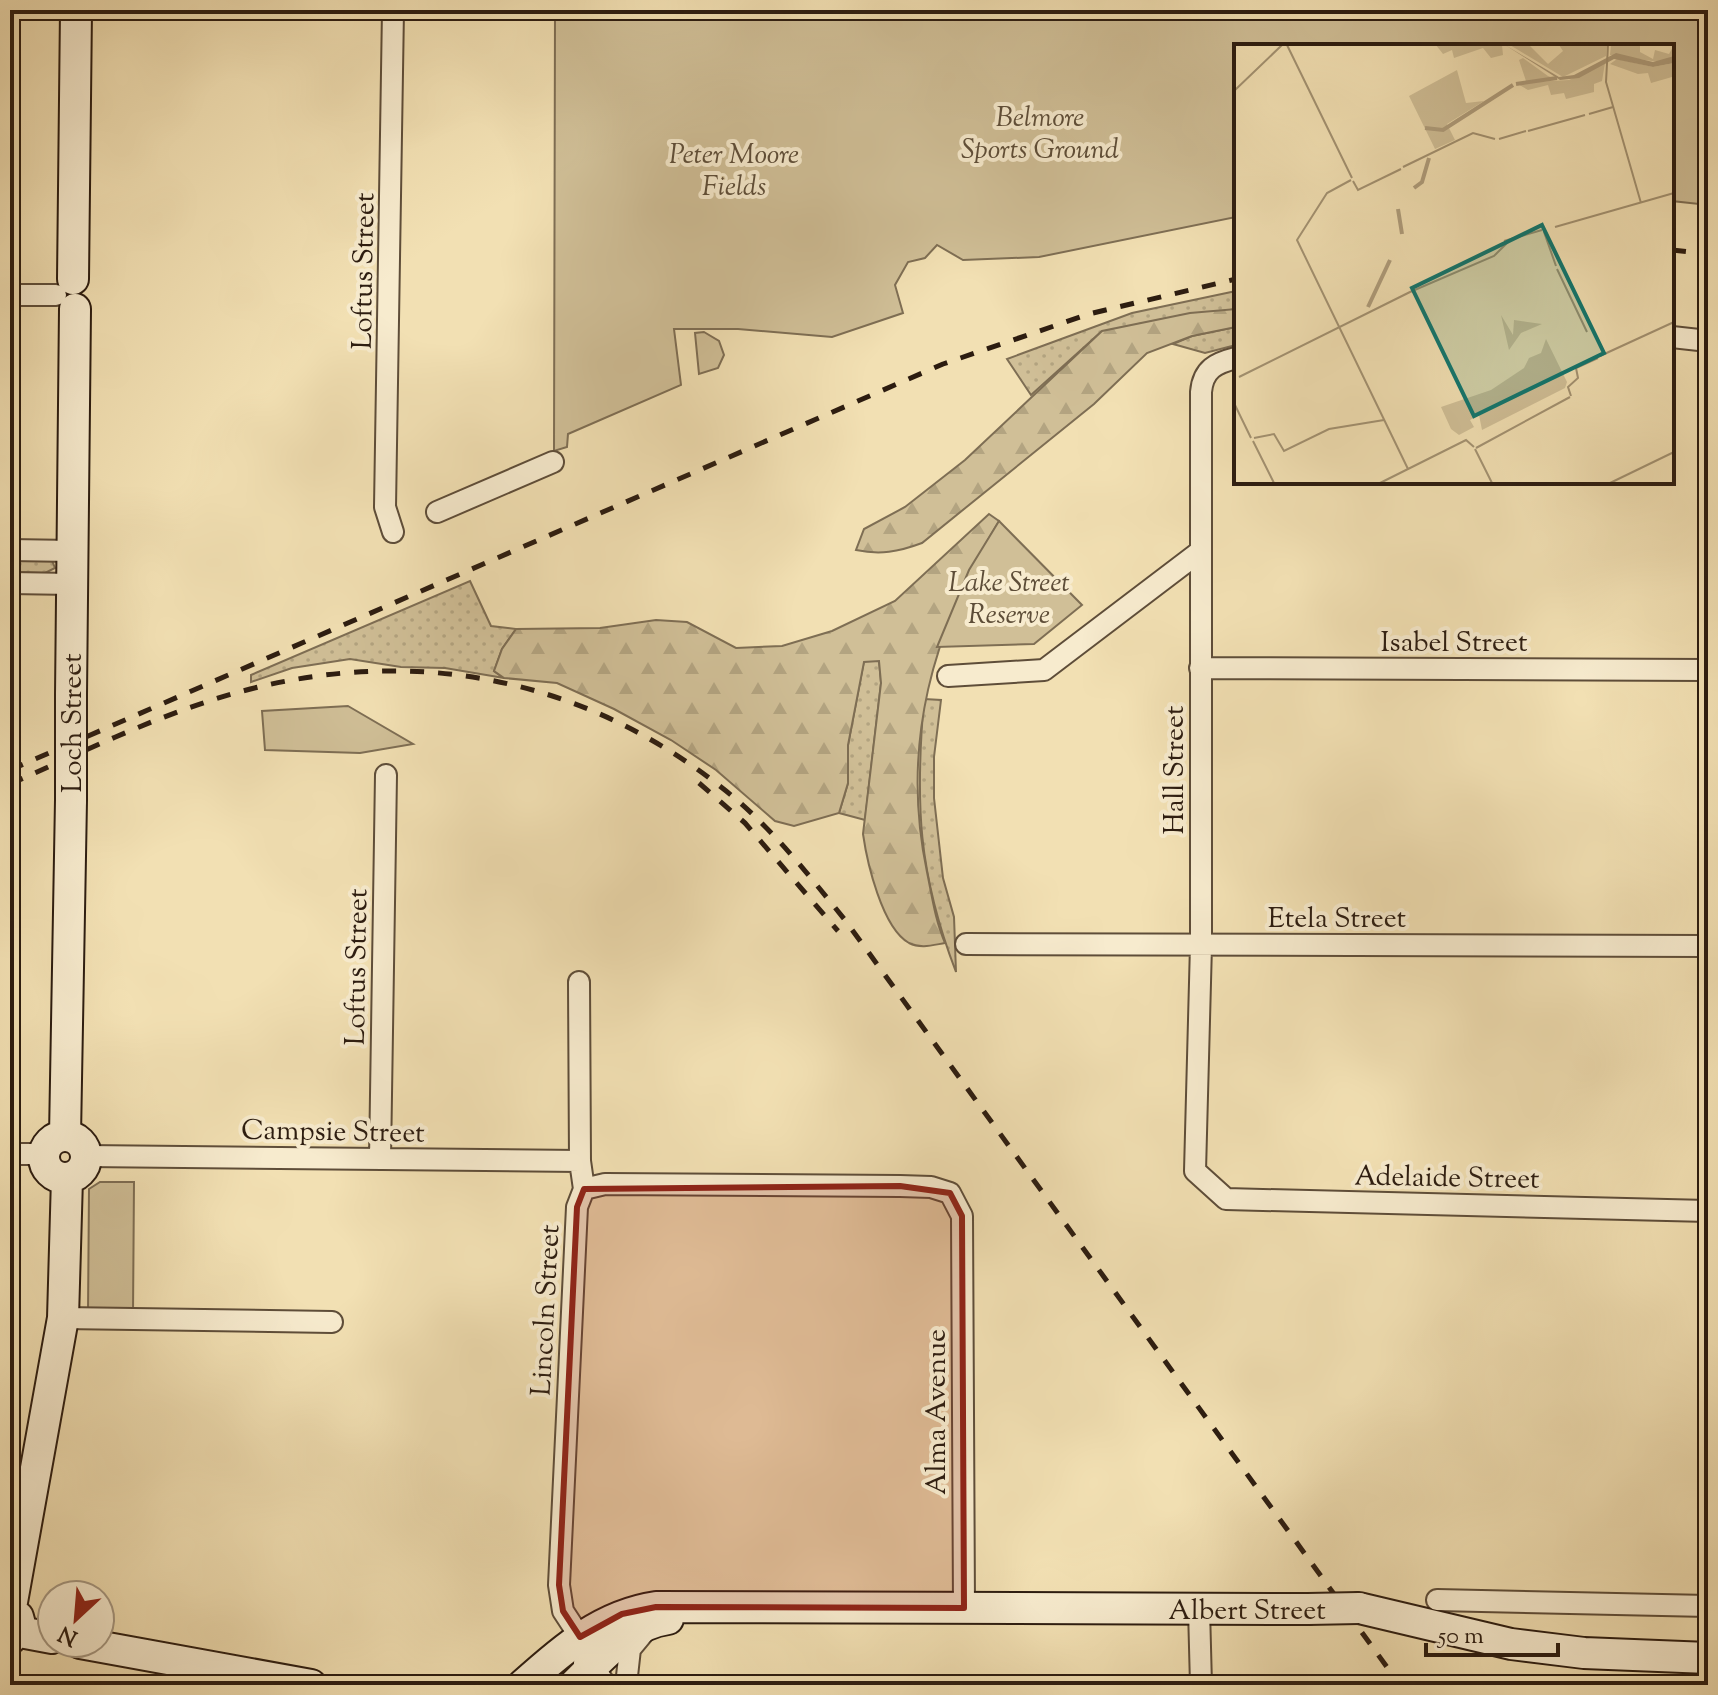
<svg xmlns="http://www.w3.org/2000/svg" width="1718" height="1695" viewBox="0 0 1718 1695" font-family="'Sorts Mill Goudy',serif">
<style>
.grass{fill:url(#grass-dots);stroke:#7e6e54;stroke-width:2}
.forest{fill:url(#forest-firs);stroke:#7e6e54;stroke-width:2}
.park{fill:#d0bf97;stroke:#7e6e54;stroke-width:2}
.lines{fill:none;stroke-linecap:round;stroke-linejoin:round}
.street-casing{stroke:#5e4d39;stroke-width:24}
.secondary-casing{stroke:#2c1c10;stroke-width:34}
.street{stroke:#f7ebce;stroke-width:20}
.secondary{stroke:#f7ebce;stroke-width:30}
.rail{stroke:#2c1c10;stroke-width:5;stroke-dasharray:14 14;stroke-linecap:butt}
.secondary-bridge-casing{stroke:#2c1c10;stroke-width:34;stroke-linecap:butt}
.secondary-bridge{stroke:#f7ebce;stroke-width:30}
.marked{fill:#8f2418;fill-opacity:0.2;stroke:#8f2418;stroke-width:6;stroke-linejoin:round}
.labels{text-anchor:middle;stroke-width:8;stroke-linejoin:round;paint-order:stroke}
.park-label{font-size:28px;font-style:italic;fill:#5d4d38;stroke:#f7ebce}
.street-label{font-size:28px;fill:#2c1c10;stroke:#f7ebce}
.inset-river{fill:none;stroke:#af9d7c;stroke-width:4}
.inset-road{fill:none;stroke:#a39272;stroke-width:2}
.view{fill:#0f766e;fill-opacity:0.15;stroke:#0f766e;stroke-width:4}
.inset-edge{fill:none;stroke:#2c1c10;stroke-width:4}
</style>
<defs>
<pattern id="grass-dots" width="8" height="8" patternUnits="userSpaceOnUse" patternTransform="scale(2)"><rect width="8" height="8" fill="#d0bf97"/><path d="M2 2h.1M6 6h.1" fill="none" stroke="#b3a481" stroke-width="1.8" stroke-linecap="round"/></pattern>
<pattern id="forest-firs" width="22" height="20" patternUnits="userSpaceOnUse" patternTransform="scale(2)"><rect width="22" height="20" fill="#d0bf97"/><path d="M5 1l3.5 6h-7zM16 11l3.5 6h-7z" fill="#b3a481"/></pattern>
</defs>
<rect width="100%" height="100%" fill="#f2e0b3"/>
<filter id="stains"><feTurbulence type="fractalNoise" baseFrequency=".0025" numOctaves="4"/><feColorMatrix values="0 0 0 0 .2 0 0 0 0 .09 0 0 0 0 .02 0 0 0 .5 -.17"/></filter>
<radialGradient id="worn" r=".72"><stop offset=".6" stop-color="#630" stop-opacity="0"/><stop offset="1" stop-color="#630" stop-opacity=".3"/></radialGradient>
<path class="grass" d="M 1236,291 L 1236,309 L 1101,332 L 1031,395 L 1007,359 L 1132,313 Z
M 1236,327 L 1236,345 L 1205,353 L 1173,344 L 1192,336 Z
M 10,557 L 51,558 L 55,568 L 45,573 L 10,572 Z
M 470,581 L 491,626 L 516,629 L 502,649 L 494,671 L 504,678 L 445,668 L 401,667 L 350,659 L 292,668 L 251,682 L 251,675 Z
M 864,661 L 879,661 L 881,683 L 865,820 L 839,813 L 848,783 L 848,745 Z
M 924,699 L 941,700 L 934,757 L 934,798 L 943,878 L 954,917 L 956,972 C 918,873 915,803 924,699 Z"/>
<path class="forest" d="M 1236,309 L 1236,327 L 1192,336 L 1147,353 L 1094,404 L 922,543 C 898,552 880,555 856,550 L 864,529 L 905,507 L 965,460 L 1102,331 L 1190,313 Z
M 989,514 L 999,521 C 933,630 900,744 927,872 C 932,896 935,920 945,943 C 933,945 921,949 909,943 C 882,928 867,862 863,834 L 881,683 L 879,661 L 864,662 L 848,745 L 848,783 L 839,813 L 794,826 L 775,821 L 716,770 L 671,740 L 614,709 L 557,683 L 504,678 L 494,671 L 502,649 L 516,629 L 600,628 L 656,620 L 687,622 L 736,648 L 782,646 L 832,631 L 895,601 Z"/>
<path class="park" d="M 555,10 L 1708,10 L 1708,205 L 1672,201 L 1672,46 L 1236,46 L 1236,217 L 1039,257 L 963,260 L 937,245 L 925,258 L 908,262 L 895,285 L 903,313 L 832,337 L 738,329 L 674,329 L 681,385 L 568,434 L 567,447 L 554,451 Z
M 704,332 L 719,341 L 724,355 L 718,368 L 699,374 L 695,333 Z
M 999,521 L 1082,605 L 1034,644 L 937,647 L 969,570 Z
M 348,706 L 413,744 L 360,753 L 265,750 L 262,711 Z
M 100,1182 L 134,1182 L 133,1314 L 88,1313 L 89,1189 Z"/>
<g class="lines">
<g class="street-casing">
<path id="street" d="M 393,10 L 385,507 L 393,532
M 10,295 L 56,295
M 1672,337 L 1708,341
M 1236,358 C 1216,363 1203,369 1201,392 L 1201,945 L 1195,1171 L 1226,1199 L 1708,1211
M 437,512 L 553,462
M 10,550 L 72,551
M 10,583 L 72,584
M 1200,668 L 1708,670
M 948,676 L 1044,670 L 1198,553
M 966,944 L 1708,946
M 579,982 L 580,1161 L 584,1189 L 577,1207 L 559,1585 L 563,1611 L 580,1637
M 10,1154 L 45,1154
M 86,1156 L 580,1161
M 380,1159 L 386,775
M 584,1189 L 605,1184 L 900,1186 L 931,1187 L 950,1193 L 962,1216 L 964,1608
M 63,1318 L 332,1322
M 1437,1600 L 1708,1606
M 1199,1609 L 1201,1685
M 584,1663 L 593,1667 L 606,1685
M 626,1685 L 630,1649 L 645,1631"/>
</g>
<g class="secondary-casing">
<path id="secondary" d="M 73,279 L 76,10
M 71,695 L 75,309
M 65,1136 L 71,800
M44 1157a21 21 0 1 1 42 0a21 21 0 1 1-42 0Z
M 1359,1608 L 1511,1644 L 1584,1653 L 1708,1658
M 10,1613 L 63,1318 L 67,1178
M 10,1613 L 18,1617 L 21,1628 L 10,1639
M 20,1632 L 52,1638
M 80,1643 L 311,1685
M 523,1685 C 563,1649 602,1615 656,1607 L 1308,1609
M 574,1685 C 601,1659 629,1624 668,1619"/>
</g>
<use href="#street" class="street"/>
<use href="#secondary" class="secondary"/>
<path class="rail" d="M 1672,250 L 1708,254
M 10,770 L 943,364 L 1089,314 L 1236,279
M 699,783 L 745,823 L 838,931
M 10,784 C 74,756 139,724 206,702 C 387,642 570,668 721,787 C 769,824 807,873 845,920 L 1400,1685"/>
<g class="secondary-bridge-casing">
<path id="secondary-bridge" d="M 71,695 L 71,800
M 1308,1609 L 1359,1608"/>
</g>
<use href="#secondary-bridge" class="secondary-bridge"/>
</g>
<path class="marked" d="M 900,1186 L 950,1193 L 962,1216 L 964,1608 L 656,1607 L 622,1614 L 580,1637 L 563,1611 L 559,1585 L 577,1207 L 584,1189 Z"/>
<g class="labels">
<g class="park-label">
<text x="1040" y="126">Belmore<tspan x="1040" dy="32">Sports Ground</tspan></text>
<text x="734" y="163">Peter Moore<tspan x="734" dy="32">Fields</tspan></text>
<text x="1009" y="591">Lake Street<tspan x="1009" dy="32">Reserve</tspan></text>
</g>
<g class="street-label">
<text transform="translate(362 271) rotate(-89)" y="10">Loftus Street</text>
<text x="1454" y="651">Isabel Street</text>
<text transform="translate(71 723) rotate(-90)" y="10">Loch Street</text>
<text transform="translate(1173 770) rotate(-90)" y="10">Hall Street</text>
<text x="1337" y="927">Etela Street</text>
<text transform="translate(355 967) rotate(-89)" y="10">Loftus Street</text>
<text transform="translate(333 1130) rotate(1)" y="10">Campsie Street</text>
<text transform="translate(1447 1176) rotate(1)" y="10">Adelaide Street</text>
<text transform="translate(544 1310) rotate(-87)" y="10">Lincoln Street</text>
<text transform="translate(935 1412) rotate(-90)" y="10">Alma Avenue</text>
<text x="1247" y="1619">Albert Street</text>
</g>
</g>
<g transform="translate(1234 44)">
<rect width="440" height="440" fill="#f2e0b3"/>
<path d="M 289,14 L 314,32 L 322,35 L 293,40 L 285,16 ZM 267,271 L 279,291 L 280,276 L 308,280 L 287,289 L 275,306 Z" fill="#d0bf97"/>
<path d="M 202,1 L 268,1 L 269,11 L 257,14 L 249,4 L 220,14 L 218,6 L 209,10 ZM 276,1 L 295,1 L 314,20 L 329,7 L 325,1 L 373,1 L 372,12 L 329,33 ZM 377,1 L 406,1 L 406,8 L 419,15 L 421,6 L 435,10 L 440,1 L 440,12 L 425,18 L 376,11 ZM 383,15 L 419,23 L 440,19 L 440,25 L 438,33 L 417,39 L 414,29 L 404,30 L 376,20 ZM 371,19 L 368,37 L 360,40 L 360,48 L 332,55 L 330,49 L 317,51 L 314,41 L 294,46 L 282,39 L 335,36 ZM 223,26 L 232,59 L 250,57 L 213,80 L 221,96 L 201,105 L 175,52 ZM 312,295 L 333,338 L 331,344 L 248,386 L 245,371 L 236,376 L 240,383 L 225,391 L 217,385 L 207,363 L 257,346 L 290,324 L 295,314 L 307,309 Z" fill="#d0bf97"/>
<path d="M 271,1 L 325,33 L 340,31 L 382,9 L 419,18 L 440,12 L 440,19 L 419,23 L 380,15 L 345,34 L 326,36 Z" fill="#af9d7c"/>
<path class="inset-river" d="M 282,40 L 323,34M 191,84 L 209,86 L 279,41M 180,144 L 188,138 L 195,114M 164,165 L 168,190M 134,263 L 156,216"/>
<path class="inset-road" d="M 53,1 L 118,134M 374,1 L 372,38 L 407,159M 0,47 L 48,1M 355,70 L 379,63M 294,87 L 351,71M 265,95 L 292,87M 169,123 L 239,89 L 261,95M 117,136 L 93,149 L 63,196 L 174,425M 119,137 L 124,146 L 167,125M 321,183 L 440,149M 310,188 L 322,222M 270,197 L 308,186M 323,225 L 353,288M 176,248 L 260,212 L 276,196M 366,312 L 440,278M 5,333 L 176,248M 337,352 L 334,343 L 344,334 L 342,324 L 364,314M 0,359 L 17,394M 20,394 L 40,390 L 50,407 L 95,385 L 150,376M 19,397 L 40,439M 242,404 L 336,353M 241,405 L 258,439M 146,439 L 232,396 L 240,403M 376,439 L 440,408"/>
<path class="view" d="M 308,181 L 370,309 L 240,372 L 178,244 Z"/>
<rect width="440" height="440" class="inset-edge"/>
</g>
<rect width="1718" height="1695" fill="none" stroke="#f2e0b3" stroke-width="40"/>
<rect x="12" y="12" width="1694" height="1671" fill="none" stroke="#2c1c10" stroke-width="4"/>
<rect x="20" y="20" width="1678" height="1655" fill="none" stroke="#2c1c10" stroke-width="2"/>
<g transform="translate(76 1619) rotate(206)"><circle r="38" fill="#f7ebce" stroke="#a69882" stroke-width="2"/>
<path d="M0-6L14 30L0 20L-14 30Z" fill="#8f2418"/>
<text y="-12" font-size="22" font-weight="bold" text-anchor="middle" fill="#2c1c10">N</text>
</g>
<path d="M1426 1643v12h132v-12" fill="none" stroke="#2c1c10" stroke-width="4"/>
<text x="1438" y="1643" font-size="24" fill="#2c1c10" stroke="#f7ebce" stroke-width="6" paint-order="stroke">50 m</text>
<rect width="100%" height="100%" filter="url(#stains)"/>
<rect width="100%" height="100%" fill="url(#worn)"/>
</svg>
